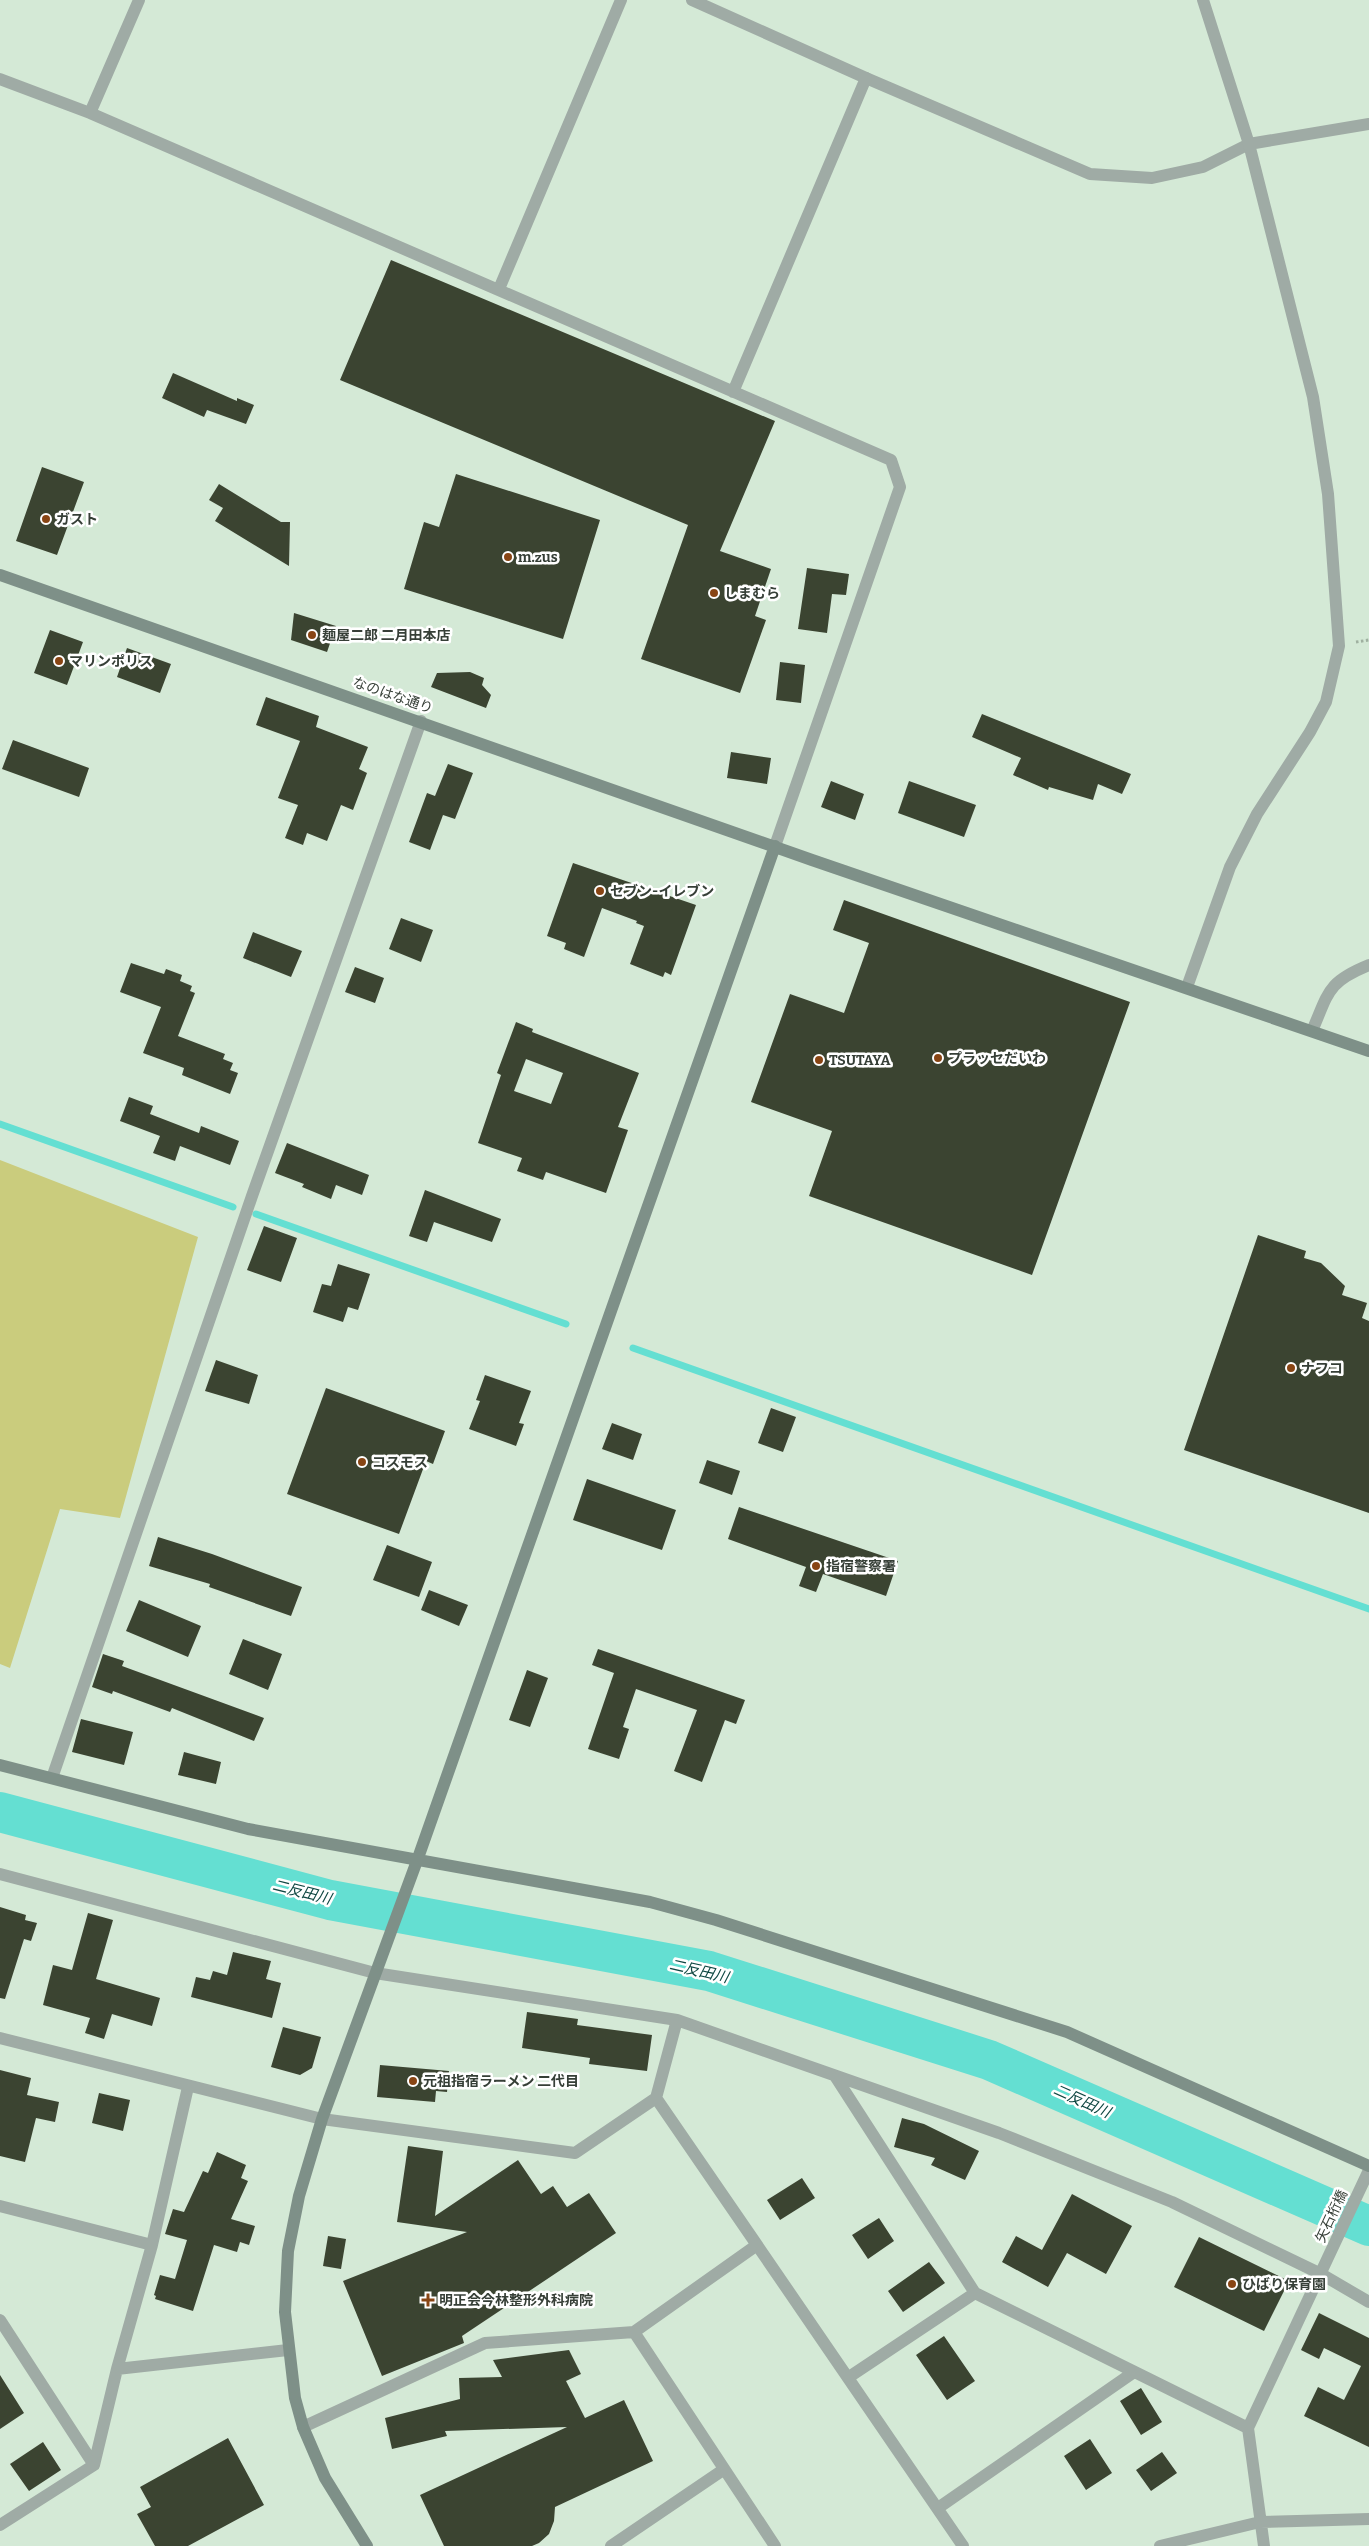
<svg xmlns="http://www.w3.org/2000/svg" width="1369" height="2546" viewBox="0 0 1369 2546" font-family="Bitter,'Noto Sans JP',serif">
<style>
.green{fill:#cacc7d}
.lines{fill:none;stroke-linecap:round;stroke-linejoin:round}
.stream{stroke:#64dfd2;stroke-width:7}
.river{stroke:#64dfd2;stroke-width:40}
.building{fill:#3b4431;fill-rule:evenodd}
.path{stroke:#9fb0a0;stroke-width:3;stroke-dasharray:2.5 2.5;stroke-linecap:butt}
.lane{stroke:#9faba5;stroke-width:12}
.street{stroke:#9faba5;stroke-width:12}
.secondary{stroke:#7e9088;stroke-width:12}
.poi-dot{fill:#884514;stroke:#fff;stroke-width:2}
.labels{text-anchor:middle;stroke-width:5;stroke-linejoin:round;paint-order:stroke}
.poi-label{font-size:14px;font-weight:bold;fill:#363f37;stroke:#fff;text-anchor:start}
.street-label{font-size:14px;fill:#363f37;stroke:#fff}
.water-label{font-size:15px;font-style:italic;fill:#0f4742;stroke:#fff}
</style>
<rect width="100%" height="100%" fill="#d4e9d6"/>
<path class="green" d="M 0,1160 L 198,1237 L 120,1518 L 60,1509 L 10,1668 L 0,1664 Z"/>
<g class="lines">
<path class="stream" d="M 0,1124 L 233,1207
M 256,1214 L 566,1324
M 633,1348 L 1369,1609"/>
<path class="river" d="M 0,1812 L 330,1900 L 709,1971 L 989,2060 L 1369,2226"/>
</g>
<path class="building" d="M 391,260 L 775,421 L 720,551 L 771,569 L 755,616 L 766,620 L 740,693 L 641,659 L 688,525 L 340,380 Z
M 173,373 L 237,401 L 237,398 L 254,405 L 246,424 L 207,410 L 204,417 L 162,398 Z
M 42,467 L 84,482 L 57,555 L 16,541 Z
M 456,474 L 600,520 L 563,639 L 404,589 L 424,522 L 439,527 Z
M 219,484 L 281,522 L 290,522 L 289,566 L 215,521 L 223,508 L 209,500 Z
M 807,568 L 849,574 L 846,595 L 832,594 L 827,633 L 798,629 Z
M 294,613 L 336,626 L 327,652 L 291,640 Z
M 50,630 L 83,642 L 67,685 L 34,673 Z
M 127,648 L 171,664 L 160,693 L 117,677 Z
M 780,662 L 805,665 L 801,703 L 776,700 Z
M 470,672 L 484,678 L 482,685 L 491,695 L 486,708 L 431,687 L 437,673 Z
M 266,697 L 319,716 L 316,727 L 368,747 L 359,769 L 367,773 L 353,810 L 341,805 L 327,841 L 307,833 L 303,845 L 285,838 L 298,805 L 278,798 L 300,741 L 256,725 Z
M 982,714 L 1131,774 L 1122,794 L 1098,784 L 1093,800 L 1049,787 L 1048,790 L 1013,775 L 1021,758 L 972,737 Z
M 13,740 L 89,768 L 79,797 L 2,769 Z
M 731,752 L 771,758 L 767,784 L 727,778 Z
M 448,764 L 473,773 L 455,819 L 443,815 L 430,850 L 409,842 L 427,793 L 435,796 Z
M 831,781 L 864,794 L 855,820 L 821,807 Z
M 909,781 L 976,805 L 964,837 L 898,813 Z
M 573,863 L 696,905 L 671,975 L 665,972 L 663,977 L 630,964 L 644,926 L 636,923 L 637,921 L 602,908 L 584,957 L 564,949 L 566,943 L 547,936 Z
M 844,900 L 1130,1002 L 1032,1275 L 809,1196 L 832,1131 L 751,1102 L 790,994 L 844,1013 L 869,943 L 833,930 Z
M 401,918 L 433,930 L 421,962 L 389,949 Z
M 253,932 L 302,951 L 291,977 L 243,958 Z
M 131,963 L 164,974 L 166,969 L 182,975 L 180,981 L 192,986 L 190,991 L 195,993 L 178,1036 L 225,1054 L 223,1059 L 233,1063 L 230,1070 L 238,1073 L 230,1094 L 182,1075 L 184,1068 L 143,1053 L 161,1007 L 120,992 Z
M 355,967 L 384,978 L 375,1003 L 345,992 Z
M 516,1022 L 533,1029 L 532,1032 L 639,1073 L 618,1127 L 628,1130 L 606,1193 L 546,1172 L 543,1180 L 517,1171 L 522,1158 L 478,1143 L 501,1075 L 497,1073 ZM 526,1059 L 563,1073 L 551,1104 L 514,1091 Z
M 129,1097 L 153,1106 L 150,1114 L 199,1133 L 201,1126 L 239,1141 L 230,1165 L 180,1146 L 175,1161 L 153,1153 L 160,1136 L 120,1121 Z
M 287,1143 L 369,1175 L 362,1195 L 336,1185 L 331,1199 L 302,1187 L 304,1184 L 275,1173 Z
M 425,1190 L 501,1219 L 492,1242 L 434,1222 L 427,1242 L 409,1236 Z
M 264,1226 L 297,1238 L 281,1282 L 247,1270 Z
M 1258,1235 L 1306,1251 L 1304,1258 L 1321,1263 L 1345,1286 L 1342,1295 L 1367,1303 L 1362,1318 L 1369,1321 L 1369,1513 L 1184,1450 Z
M 338,1264 L 370,1274 L 358,1310 L 348,1307 L 343,1322 L 313,1312 L 322,1284 L 331,1286 Z
M 216,1360 L 258,1375 L 249,1404 L 205,1391 Z
M 485,1375 L 531,1391 L 519,1423 L 524,1424 L 516,1446 L 469,1429 L 480,1401 L 476,1400 Z
M 326,1388 L 445,1431 L 433,1464 L 426,1461 L 399,1534 L 287,1494 Z
M 771,1408 L 796,1417 L 783,1452 L 758,1443 Z
M 612,1423 L 642,1434 L 633,1460 L 602,1449 Z
M 707,1460 L 740,1471 L 732,1495 L 699,1483 Z
M 587,1479 L 676,1510 L 662,1550 L 573,1520 Z
M 739,1507 L 898,1561 L 886,1596 L 823,1574 L 816,1592 L 799,1586 L 806,1567 L 728,1539 Z
M 158,1537 L 212,1554 L 302,1587 L 291,1616 L 209,1587 L 210,1584 L 149,1566 Z
M 387,1545 L 432,1562 L 419,1597 L 373,1580 Z
M 429,1590 L 468,1605 L 459,1626 L 421,1610 Z
M 139,1600 L 201,1626 L 188,1657 L 126,1631 Z
M 243,1639 L 282,1654 L 268,1690 L 229,1674 Z
M 598,1649 L 745,1700 L 736,1724 L 725,1720 L 702,1782 L 674,1771 L 697,1710 L 636,1689 L 623,1727 L 629,1729 L 619,1759 L 588,1749 L 614,1673 L 592,1665 Z
M 103,1654 L 124,1661 L 122,1666 L 264,1718 L 254,1741 L 172,1708 L 170,1712 L 113,1691 L 112,1694 L 92,1687 Z
M 527,1670 L 548,1678 L 530,1727 L 509,1720 Z
M 81,1719 L 133,1732 L 124,1765 L 72,1752 Z
M 184,1752 L 221,1762 L 216,1784 L 178,1775 Z
M 0,1907 L 26,1915 L 25,1920 L 37,1923 L 31,1941 L 24,1939 L 5,1999 L 0,1998 Z
M 88,1913 L 113,1920 L 96,1979 L 160,1998 L 152,2026 L 112,2014 L 104,2039 L 85,2033 L 90,2018 L 43,2005 L 53,1965 L 72,1970 Z
M 233,1952 L 271,1961 L 266,1979 L 281,1983 L 272,2018 L 191,1997 L 196,1977 L 210,1980 L 213,1971 L 227,1975 Z
M 527,2012 L 578,2019 L 577,2025 L 652,2035 L 647,2071 L 589,2064 L 590,2058 L 522,2048 Z
M 283,2027 L 321,2037 L 312,2068 L 300,2075 L 271,2067 Z
M 380,2065 L 449,2071 L 447,2092 L 436,2091 L 435,2102 L 377,2097 Z
M 0,2070 L 31,2078 L 27,2095 L 59,2102 L 55,2122 L 36,2118 L 25,2162 L 0,2156 Z
M 99,2093 L 130,2100 L 123,2131 L 92,2123 Z
M 902,2118 L 924,2124 L 979,2151 L 965,2180 L 931,2165 L 935,2158 L 894,2147 Z
M 408,2146 L 443,2151 L 435,2216 L 518,2160 L 541,2194 L 553,2186 L 567,2207 L 589,2193 L 616,2233 L 462,2336 L 464,2343 L 382,2376 L 343,2281 L 467,2232 L 397,2222 Z
M 217,2152 L 246,2165 L 241,2178 L 248,2181 L 231,2219 L 255,2226 L 249,2245 L 240,2242 L 237,2252 L 214,2245 L 193,2311 L 155,2299 L 156,2296 L 154,2295 L 160,2275 L 175,2279 L 187,2240 L 165,2234 L 173,2209 L 184,2212 L 203,2171 L 208,2173 Z
M 802,2178 L 815,2198 L 780,2220 L 767,2200 Z
M 1072,2194 L 1132,2226 L 1106,2274 L 1067,2253 L 1048,2287 L 1002,2262 L 1016,2236 L 1042,2250 Z
M 879,2218 L 894,2241 L 868,2259 L 852,2235 Z
M 328,2236 L 346,2239 L 341,2269 L 323,2266 Z
M 1199,2237 L 1289,2281 L 1264,2331 L 1174,2287 Z
M 929,2262 L 945,2283 L 903,2312 L 888,2291 Z
M 1319,2313 L 1369,2338 L 1369,2447 L 1304,2416 L 1318,2387 L 1344,2400 L 1361,2366 L 1324,2348 L 1319,2359 L 1301,2350 Z
M 944,2336 L 975,2381 L 947,2400 L 916,2355 Z
M 569,2350 L 581,2374 L 566,2381 L 585,2418 L 624,2400 L 653,2461 L 555,2507 L 554,2521 L 549,2534 L 539,2543 L 532,2546 L 444,2546 L 420,2495 L 567,2427 L 445,2431 L 447,2436 L 392,2449 L 385,2418 L 460,2399 L 459,2378 L 502,2377 L 493,2360 Z
M 0,2375 L 24,2413 L 0,2429 Z
M 1141,2388 L 1162,2422 L 1141,2435 L 1120,2401 Z
M 228,2438 L 264,2505 L 188,2546 L 155,2546 L 137,2514 L 151,2507 L 140,2487 Z
M 1090,2439 L 1112,2473 L 1086,2490 L 1064,2456 Z
M 43,2442 L 61,2470 L 29,2491 L 10,2464 Z
M 1162,2452 L 1177,2473 L 1151,2491 L 1136,2470 Z"/>
<g class="lines">
<path class="path" d="M 1356,642 L 1369,640"/>
<path class="lane" d="M 866,78 L 1090,174 L 1152,178 L 1203,167 L 1249,144"/>
<path class="street" d="M 692,0 L 866,78 L 733,392
M 0,79 L 90,113 L 891,460 L 900,487 L 775,846
M 90,113 L 139,0
M 1249,144 L 1369,124
M 499,289 L 621,0
M 1187,987 L 1230,867 L 1257,814 L 1310,732 L 1326,702 L 1339,646 L 1328,494 L 1313,397 L 1249,144 L 1203,0
M 1312,1031 C 1329,992 1327,982 1369,965
M 52,1778 L 252,1196 L 421,721
M 0,1874 L 375,1973 L 677,2020 L 999,2133 L 1172,2202 L 1321,2274 L 1369,2302
M 0,2038 L 322,2119 L 575,2153 L 656,2098 L 677,2020
M 835,2076 L 975,2293 L 1248,2428
M 0,2206 L 152,2245
M 757,2245 L 963,2546
M 0,2320 L 94,2465
M 634,2332 L 757,2245 L 656,2098
M 117,2369 L 288,2350
M 849,2377 L 975,2293
M 303,2427 L 485,2343 L 634,2332 L 775,2546
M 938,2508 L 1134,2372
M 0,2525 L 94,2465 L 117,2369 L 152,2245 L 188,2087
M 611,2546 L 723,2470
M 1160,2546 L 1260,2522 L 1369,2519
M 1264,2546 L 1248,2428 L 1369,2170"/>
<path class="secondary" d="M 0,575 L 812,860 L 1369,1051
M 0,1765 L 248,1829 L 650,1902 L 716,1920 L 1067,2032 L 1369,2166
M 367,2546 L 325,2478 L 303,2427 L 295,2398 L 285,2312 L 288,2251 L 299,2196 L 322,2119 L 418,1858 L 775,846"/>
</g>
<g class="poi-dot">
<circle cx="46" cy="519" r="5"/>
<circle cx="508" cy="557" r="5"/>
<circle cx="714" cy="593" r="5"/>
<circle cx="312" cy="635" r="5"/>
<circle cx="59" cy="661" r="5"/>
<circle cx="600" cy="891" r="5"/>
<circle cx="938" cy="1058" r="5"/>
<circle cx="819" cy="1060" r="5"/>
<circle cx="1291" cy="1368" r="5"/>
<circle cx="362" cy="1462" r="5"/>
<circle cx="816" cy="1566" r="5"/>
<circle cx="413" cy="2081" r="5"/>
<circle cx="1232" cy="2284" r="5"/>
<path d="M425.5 2292.5h5v5h5v5h-5v5h-5v-5h-5v-5h5z"/>
</g>
<g class="labels">
<g class="poi-label">
<text x="56" y="524">ガスト</text>
<text x="518" y="562">m.zus</text>
<text x="724" y="598">しまむら</text>
<text x="322" y="640">麺屋二郎 二月田本店</text>
<text x="69" y="666">マリンポリス</text>
<text x="610" y="896">セブン-イレブン</text>
<text x="948" y="1063">プラッセだいわ</text>
<text x="829" y="1065">TSUTAYA</text>
<text x="1301" y="1373">ナフコ</text>
<text x="372" y="1467">コスモス</text>
<text x="826" y="1571">指宿警察署</text>
<text x="423" y="2086">元祖指宿ラーメン 二代目</text>
<text x="1242" y="2289">ひばり保育園</text>
<text x="439" y="2305">明正会今林整形外科病院</text>
</g>
<g class="street-label">
<text transform="translate(393 695) rotate(19)" y="5">なのはな通り</text>
<text transform="translate(1331 2216) rotate(-65)" y="5">矢石桁橋</text>
</g>
<g class="water-label">
<text transform="translate(302 1892) rotate(14)" y="5">二反田川</text>
<text transform="translate(699 1971) rotate(13)" y="5">二反田川</text>
<text transform="translate(1082 2101) rotate(24)" y="5">二反田川</text>
</g>
</g>
</svg>
